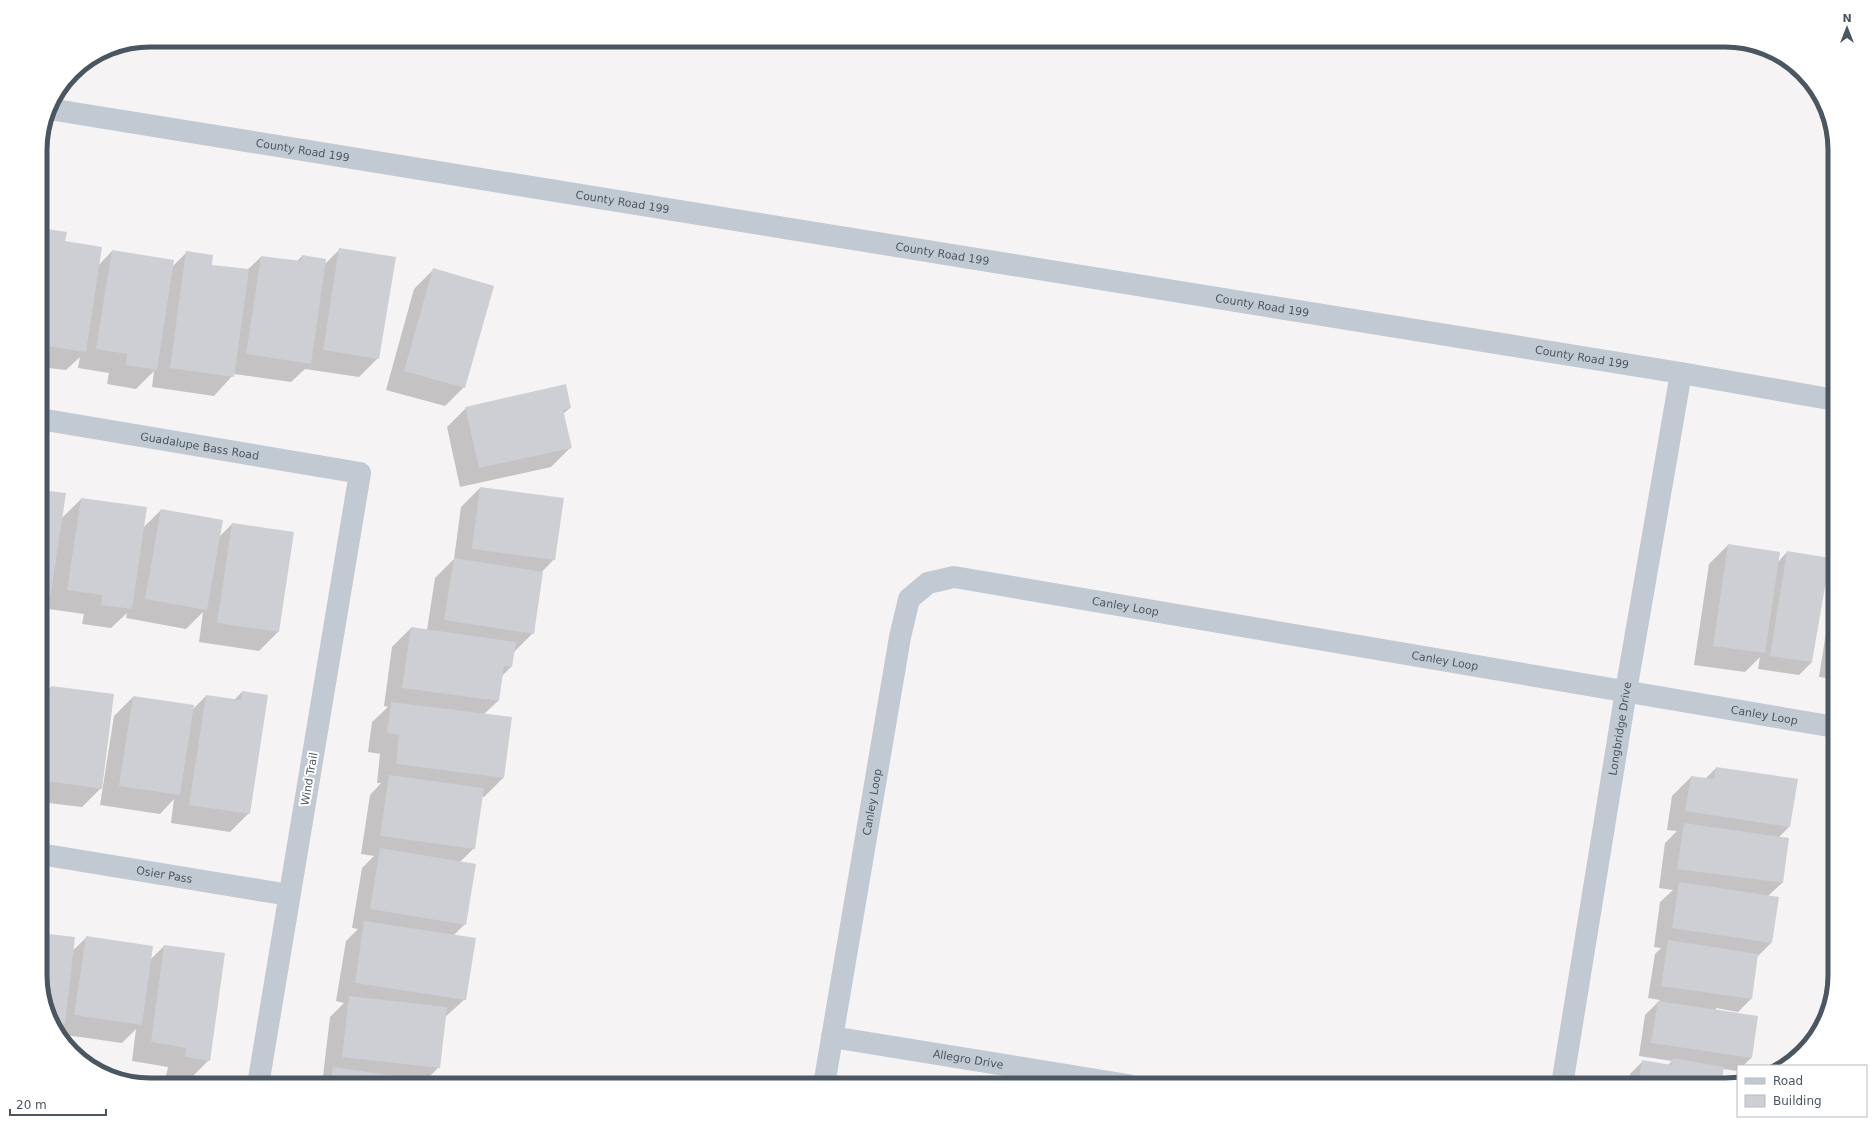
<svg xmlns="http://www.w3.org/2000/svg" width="1875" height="1125" viewBox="0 0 1875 1125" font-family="'DejaVu Sans',sans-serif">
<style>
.shadow{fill:#0003}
.building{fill:#cdcfd5}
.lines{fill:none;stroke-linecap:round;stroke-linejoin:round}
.minor{stroke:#c1cad2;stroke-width:22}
.labels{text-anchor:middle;stroke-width:4;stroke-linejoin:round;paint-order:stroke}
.street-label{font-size:11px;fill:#4a5661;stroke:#fff}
.rim{fill:none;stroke:#4a5661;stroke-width:5}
</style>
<rect width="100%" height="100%" fill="#f5f3f3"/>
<path class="shadow" d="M 40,229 L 64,242 L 98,266 L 112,251 L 172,267 L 187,252 L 211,266 L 247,270 L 261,257 L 297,261 L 302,256 L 325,264 L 340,249 L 378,358 L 359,377 L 305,369 L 291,382 L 234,374 L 214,396 L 152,387 L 154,371 L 136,389 L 107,384 L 109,373 L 78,368 L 80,357 L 66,370 L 40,367 Z
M 433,270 L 464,387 L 445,406 L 386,390 L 414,289 Z
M 466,408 L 570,408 L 563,414 L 570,448 L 551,467 L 460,487 L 447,427 Z
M 480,488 L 554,559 L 541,573 L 533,633 L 513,653 L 511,667 L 502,676 L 498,701 L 484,714 L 504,777 L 484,797 L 481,796 L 474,848 L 460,862 L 465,924 L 453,936 L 465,999 L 444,1018 L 439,1067 L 425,1081 L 435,1085 L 316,1085 L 325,1076 L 323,1076 L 330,1017 L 344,1003 L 336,1001 L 346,941 L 358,929 L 352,928 L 362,868 L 374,856 L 361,854 L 370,795 L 381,783 L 377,783 L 380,754 L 368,752 L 372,722 L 388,707 L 384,706 L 392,647 L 411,628 L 427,630 L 435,578 L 454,559 L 461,507 Z
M 40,491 L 61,519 L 81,499 L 143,528 L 161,510 L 219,537 L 232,524 L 292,533 L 278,632 L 259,651 L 199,642 L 203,612 L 186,629 L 126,618 L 127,613 L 111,628 L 82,624 L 84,614 L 48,609 L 49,605 L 40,614 Z
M 1728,545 L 1778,562 L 1787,552 L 1812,662 L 1799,675 L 1758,669 L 1760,657 L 1745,672 L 1694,665 L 1709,564 Z
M 1835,602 L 1835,679 L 1819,677 L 1830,607 Z
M 51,687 L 101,788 L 82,807 L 40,802 L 40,699 Z
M 242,692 L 249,813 L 230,832 L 171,823 L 174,799 L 160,814 L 100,805 L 114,716 L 133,697 L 192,710 L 206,696 L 234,700 Z
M 1716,768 L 1789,827 L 1778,838 L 1782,883 L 1768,896 L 1771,943 L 1757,957 L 1751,999 L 1738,1012 L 1716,1008 L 1716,1010 L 1757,1017 L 1751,1058 L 1743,1066 L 1738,1066 L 1738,1071 L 1723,1069 L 1720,1085 L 1628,1085 L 1630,1074 L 1643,1061 L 1667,1066 L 1672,1061 L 1639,1056 L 1645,1015 L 1660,1000 L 1648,998 L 1655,954 L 1661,948 L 1654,947 L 1660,902 L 1673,890 L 1659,888 L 1665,843 L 1677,831 L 1667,830 L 1672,796 L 1691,777 L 1705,779 Z
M 87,937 L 150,960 L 164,946 L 209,1060 L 190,1079 L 166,1076 L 168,1067 L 132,1061 L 136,1029 L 122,1043 L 59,1034 L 55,1030 L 40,982 Z"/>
<path class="building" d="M 40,228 L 67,232 L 65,241 L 102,247 L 86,352 L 40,345 Z
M 339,248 L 396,257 L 379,359 L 323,350 Z
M 112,250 L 174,260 L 157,370 L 126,365 L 127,354 L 96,349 Z
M 186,251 L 213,255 L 212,265 L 249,269 L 234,377 L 170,368 Z
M 302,255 L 326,259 L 311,364 L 246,354 L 261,256 L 301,261 Z
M 433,268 L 494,286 L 465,388 L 404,371 Z
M 566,384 L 571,408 L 563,410 L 572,448 L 479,468 L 465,407 Z
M 480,487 L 564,498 L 555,560 L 472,549 Z
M 40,490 L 66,493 L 49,606 L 40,605 Z
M 81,498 L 147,507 L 132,609 L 101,605 L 102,595 L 67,590 Z
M 161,509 L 223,520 L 207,610 L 145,599 Z
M 232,523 L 294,532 L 279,632 L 217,623 Z
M 1728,544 L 1780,552 L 1765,653 L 1713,646 Z
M 1787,551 L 1830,558 L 1812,662 L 1770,656 Z
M 454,558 L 543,572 L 534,634 L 444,620 Z
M 411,627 L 516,642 L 512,667 L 504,666 L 499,701 L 402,688 Z
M 1834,647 L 1835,647 L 1835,665 L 1831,664 Z
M 51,686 L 114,694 L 102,789 L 40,780 L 40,768 Z
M 242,691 L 268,695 L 250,814 L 189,805 L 206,695 L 241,700 Z
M 133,696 L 194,705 L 180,795 L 119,786 Z
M 391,702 L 512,717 L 504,778 L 396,764 L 399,735 L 387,733 Z
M 1716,767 L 1798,779 L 1790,827 L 1685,811 L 1691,776 L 1714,779 Z
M 389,775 L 484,788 L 475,849 L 380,836 Z
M 1684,823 L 1789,838 L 1783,883 L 1677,869 Z
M 380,848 L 476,864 L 466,925 L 370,909 Z
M 1679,882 L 1779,897 L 1772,943 L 1672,928 Z
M 364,921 L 476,938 L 466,1000 L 355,983 Z
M 40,933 L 75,937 L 65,1024 L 53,1023 L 40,982 Z
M 86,936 L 153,946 L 142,1025 L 74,1015 Z
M 1668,940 L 1758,954 L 1752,999 L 1661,986 Z
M 164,945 L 225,953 L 210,1061 L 185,1057 L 186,1048 L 151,1042 Z
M 349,996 L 447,1007 L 440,1068 L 342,1057 Z
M 1658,1001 L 1758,1016 L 1752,1058 L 1651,1043 Z
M 1673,1058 L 1724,1067 L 1721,1085 L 1638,1085 L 1642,1060 L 1671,1065 Z
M 333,1067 L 436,1082 L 436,1085 L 330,1085 Z"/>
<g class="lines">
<g class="minor">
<path id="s1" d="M 49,109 L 1681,373 L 1835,400"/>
<path id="s2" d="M 40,419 L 360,473 L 258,1085"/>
<path id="s3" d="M 40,854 L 289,895"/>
<path id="s4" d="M 832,1037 L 1128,1085"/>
<path id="s5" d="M 824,1085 L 900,637 L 909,599 L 928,583 L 954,577 L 1835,727"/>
<path id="s6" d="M 1562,1085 L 1626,691 L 1681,373"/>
</g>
</g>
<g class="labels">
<g class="street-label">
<text dy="4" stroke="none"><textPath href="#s1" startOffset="257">County Road 199</textPath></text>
<text dy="4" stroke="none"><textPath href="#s1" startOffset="581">County Road 199</textPath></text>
<text dy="4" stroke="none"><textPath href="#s1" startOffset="905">County Road 199</textPath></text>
<text dy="4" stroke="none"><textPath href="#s1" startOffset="1229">County Road 199</textPath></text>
<text dy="4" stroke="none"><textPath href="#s1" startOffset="1553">County Road 199</textPath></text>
<text dy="4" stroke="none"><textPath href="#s2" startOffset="162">Guadalupe Bass Road</textPath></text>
<text dy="4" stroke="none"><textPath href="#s5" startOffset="719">Canley Loop</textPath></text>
<text dy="4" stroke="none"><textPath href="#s5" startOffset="1043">Canley Loop</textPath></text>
<text dy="4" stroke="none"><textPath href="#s5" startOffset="1367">Canley Loop</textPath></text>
<text dy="4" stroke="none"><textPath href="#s6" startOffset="361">Longbridge Drive</textPath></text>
<text transform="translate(309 779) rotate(-80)" y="4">Wind Trail</text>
<text dy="4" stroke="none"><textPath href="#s5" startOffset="287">Canley Loop</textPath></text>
<text dy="4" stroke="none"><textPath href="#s3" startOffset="126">Osier Pass</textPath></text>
<text dy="4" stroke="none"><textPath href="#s4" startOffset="138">Allegro Drive</textPath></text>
</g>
</g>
<path d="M0 0H1875V1125H0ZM150 47H1725A103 103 0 0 1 1828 150V975A103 103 0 0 1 1725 1078H150A103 103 0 0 1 47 975V150A103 103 0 0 1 150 47Z" fill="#fff" fill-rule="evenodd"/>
<path class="rim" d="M150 47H1725A103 103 0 0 1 1828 150V975A103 103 0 0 1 1725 1078H150A103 103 0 0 1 47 975V150A103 103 0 0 1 150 47Z"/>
<rect x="1737" y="1065" width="130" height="52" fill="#ffffff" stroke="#b7bbc0"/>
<rect x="1745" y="1078" width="20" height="6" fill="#c1cad2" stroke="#b7bbc0"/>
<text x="1773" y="1085" font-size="12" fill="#4a5661">Road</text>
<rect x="1745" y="1095" width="20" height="12" fill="#cdcfd5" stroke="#b7bbc0"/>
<text x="1773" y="1105" font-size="12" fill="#4a5661">Building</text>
<g transform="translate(1847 28)" stroke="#ffffff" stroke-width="3" paint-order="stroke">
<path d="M0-3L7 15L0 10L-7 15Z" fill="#4a5661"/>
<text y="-6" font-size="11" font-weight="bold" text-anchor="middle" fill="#4a5661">N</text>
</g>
<path d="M10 1109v6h96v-6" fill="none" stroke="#4a5661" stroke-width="2"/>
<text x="16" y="1109" font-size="12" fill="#4a5661" stroke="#ffffff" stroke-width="3" paint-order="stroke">20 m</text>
</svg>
